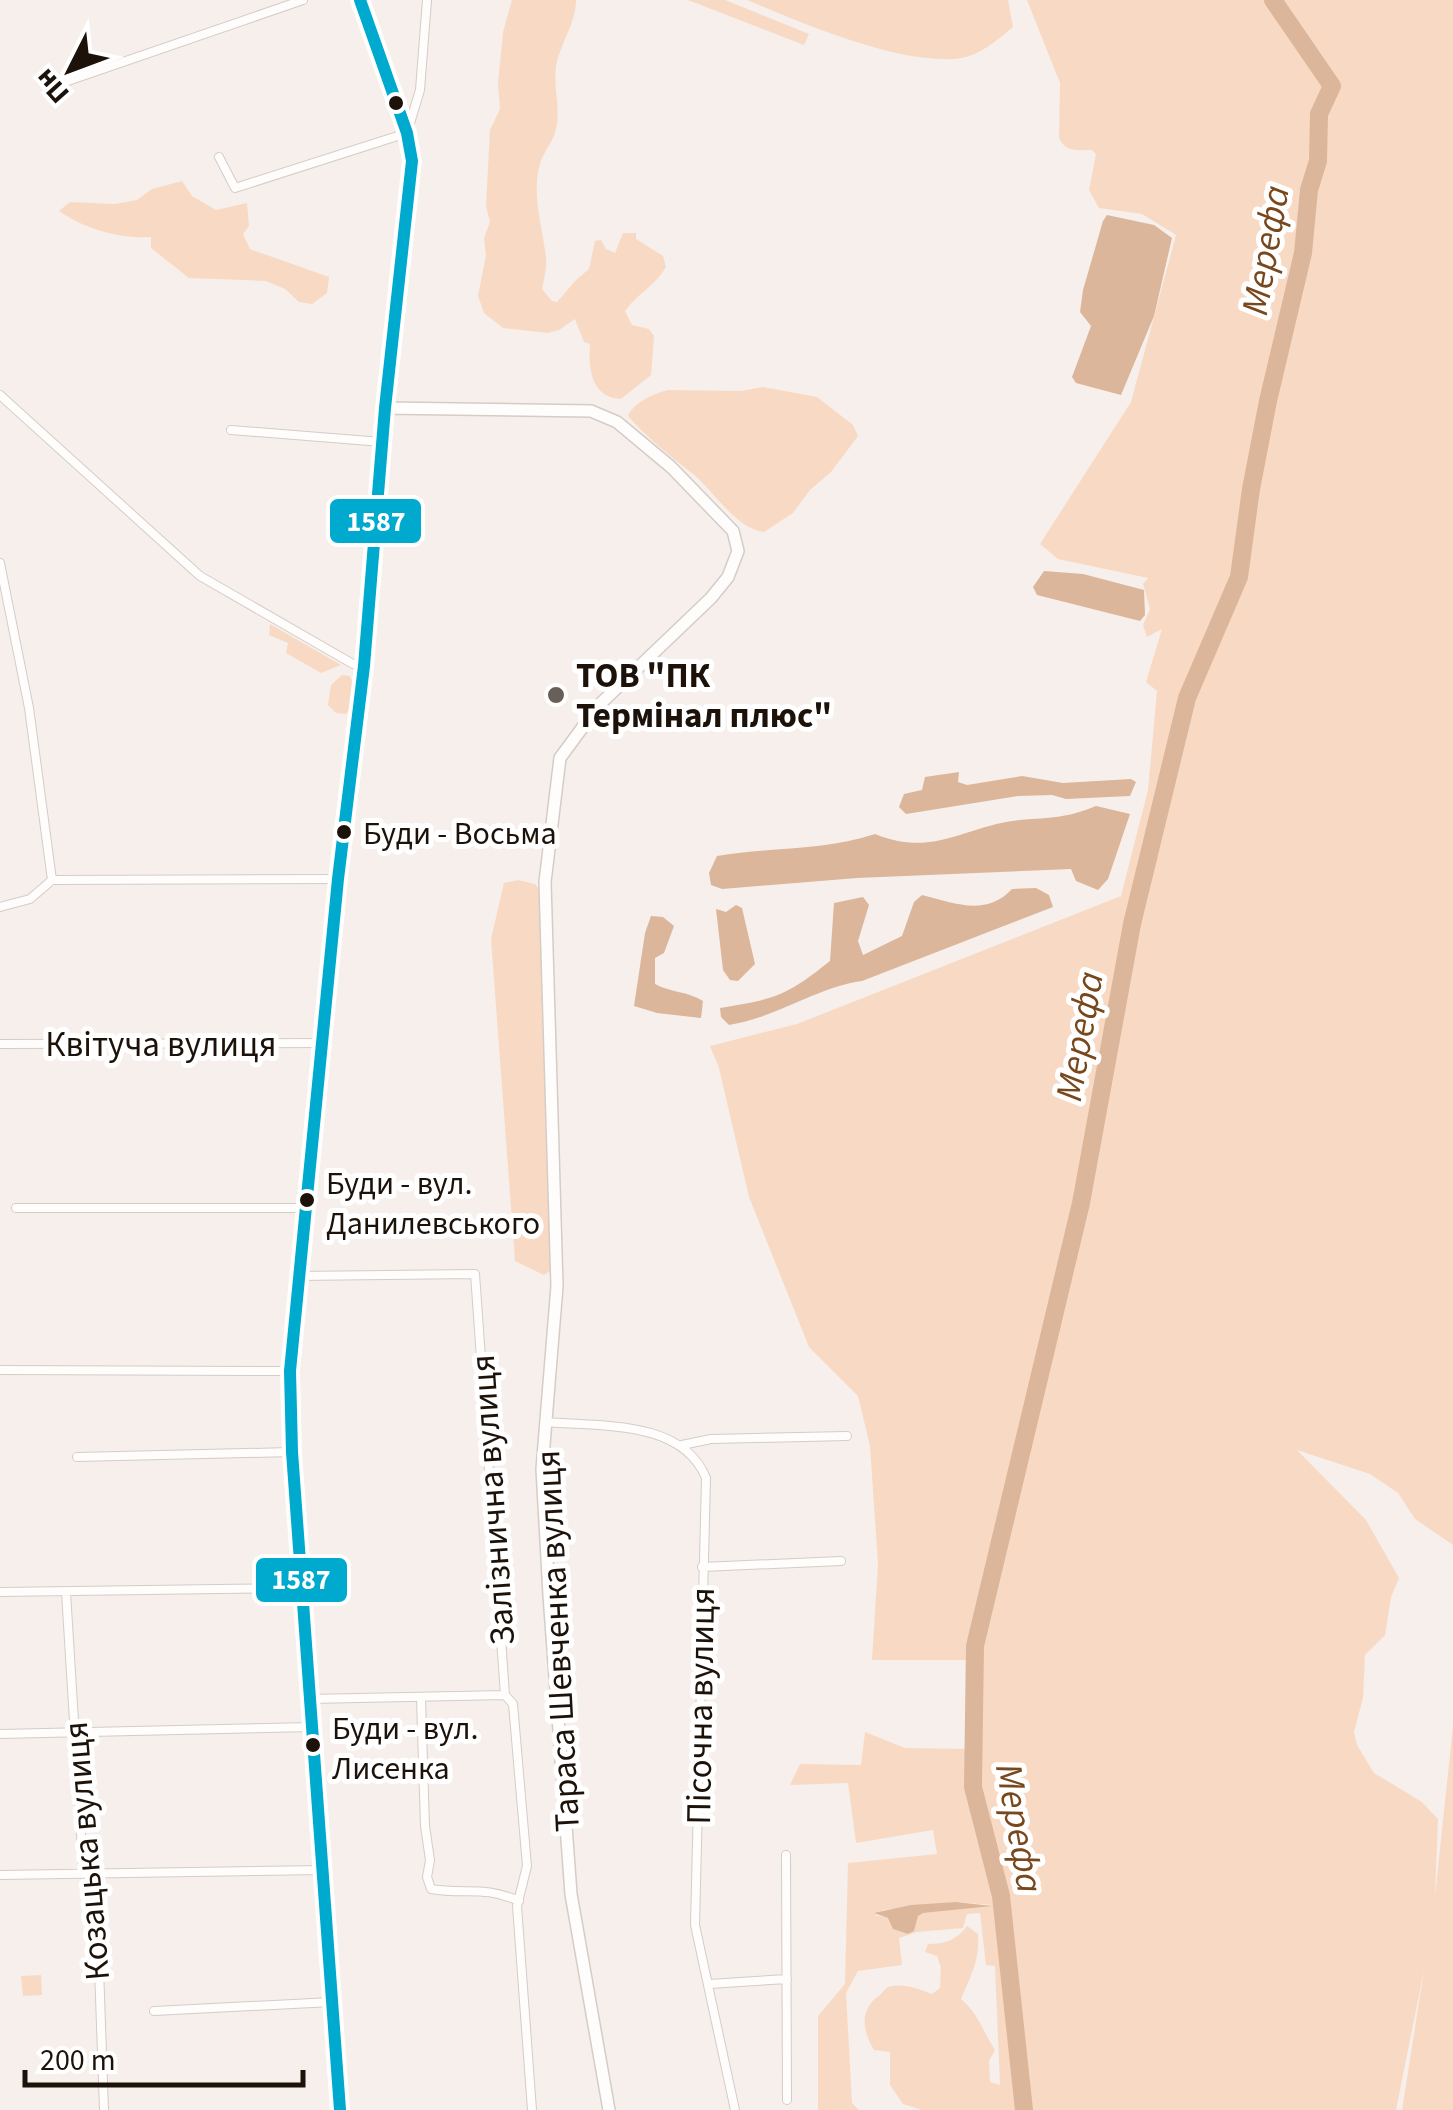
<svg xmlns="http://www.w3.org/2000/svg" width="1453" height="2110" viewBox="0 0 1453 2110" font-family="'Source Sans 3',sans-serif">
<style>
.green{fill:#f8dac4;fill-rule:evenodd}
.water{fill:#dbb69a}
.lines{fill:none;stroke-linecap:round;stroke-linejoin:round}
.river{stroke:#dbb69a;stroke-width:18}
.street-casing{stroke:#d5ccc6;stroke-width:10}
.secondary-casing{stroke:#d5ccc6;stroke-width:14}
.street{stroke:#fefdfc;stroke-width:8}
.secondary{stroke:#fefdfc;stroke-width:11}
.bus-1-casing{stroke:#fff;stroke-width:20}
.bus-1{stroke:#00a9ce;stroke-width:12}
.bus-dot{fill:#1c120a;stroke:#fff;stroke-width:4}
.poi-dot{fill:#685f59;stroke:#fff;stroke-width:4}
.labels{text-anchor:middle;stroke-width:10;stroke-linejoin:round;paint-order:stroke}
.bus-label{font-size:32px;fill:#1c120a;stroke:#fff;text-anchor:start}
.poi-label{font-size:35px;font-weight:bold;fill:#1c120a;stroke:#fff;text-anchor:start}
.street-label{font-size:35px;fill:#1c120a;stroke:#fff}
.water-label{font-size:38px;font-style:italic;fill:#78471c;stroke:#fff}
.line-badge{stroke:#fff;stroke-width:4}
.badge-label{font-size:28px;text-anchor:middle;font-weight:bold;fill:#fff}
</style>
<rect width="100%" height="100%" fill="#f6efeb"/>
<path class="green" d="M 512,0 L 576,0 C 576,23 560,44 556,67 C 553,87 561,107 556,129 C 553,143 543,152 540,164 C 531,195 543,228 546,258 C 547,268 544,279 542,289 L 552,301 L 557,302 L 576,280 L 589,269 L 595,241 L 601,240 L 606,249 L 615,253 L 623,233 L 636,233 L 636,239 L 663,256 L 666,267 C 656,285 637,294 625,311 L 632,325 L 649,329 L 654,336 L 651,375 L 621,399 C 591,398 588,368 590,344 L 584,342 L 575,319 L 559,330 L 548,333 L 503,328 L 484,313 L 478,296 L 486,255 L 484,238 L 490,222 L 486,206 L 490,130 L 500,109 L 498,84 L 503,32 Z
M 688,0 L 725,0 L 809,34 L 804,45 Z
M 747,0 L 1008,0 L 1013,27 C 995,42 977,58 953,59 C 891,62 803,23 747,0 Z
M 1027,0 L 1453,0 L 1453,1545 L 1415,1519 L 1398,1493 L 1370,1474 L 1297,1450 L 1366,1520 L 1399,1578 L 1391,1597 L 1385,1635 L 1365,1655 L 1363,1698 L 1354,1732 L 1357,1745 L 1374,1773 L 1422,1802 L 1438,1819 L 1435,1896 L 1453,1726 L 1453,2110 L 1402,2110 L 1424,1970 L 1396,2110 L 922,2110 L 903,2104 L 890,2085 L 890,2052 L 874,2050 C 862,2030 859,2009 880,1995 C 887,1989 883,1988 892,1986 C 906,1984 919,1989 932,1994 L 940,1988 L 941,1968 L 937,1956 L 925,1952 L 928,1944 C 945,1944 957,1940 967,1926 L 978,1934 C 980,1960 971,1975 961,1999 C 979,2014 983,2032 995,2050 L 989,2061 L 990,2082 L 1000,2085 L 995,1966 L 986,1965 L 980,1913 L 967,1914 L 963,1928 L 917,1932 L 899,1938 L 902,1965 L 858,1971 L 846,1993 L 852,2103 L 859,2110 L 818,2110 L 818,2016 L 845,1984 L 848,1863 L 937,1854 L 933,1830 L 856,1843 L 848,1783 L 790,1785 L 800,1764 L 861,1765 L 865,1732 L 905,1748 L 969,1749 L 969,1660 L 872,1660 L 878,1564 L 870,1446 L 858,1396 L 809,1347 L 749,1197 L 719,1068 L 710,1046 L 797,1024 L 1121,896 L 1148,790 L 1157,691 L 1146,682 L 1162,629 L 1147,637 L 1143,625 L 1150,609 L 1143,584 L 1148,578 L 1058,559 L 1040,544 L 1131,402 L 1176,235 L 1142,214 L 1099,208 L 1089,190 L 1096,154 L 1092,150 C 1078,150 1066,153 1059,138 L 1060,83 ZM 956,1902 L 992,1905 L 923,1913 L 918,1915 L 914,1931 L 908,1934 L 894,1929 L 889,1918 L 875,1915 L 884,1910 Z
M 182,181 L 192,196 L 216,210 L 247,203 L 249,226 L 243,234 L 250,249 L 329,277 L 327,293 L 312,304 L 299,302 L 285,289 L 266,281 L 189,278 L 151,248 L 151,237 C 121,239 84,229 59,211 L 70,202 L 115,204 L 137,200 L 152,189 Z
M 763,387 L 817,397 L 853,425 L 858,436 L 831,472 L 810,490 L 793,513 L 764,532 C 736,529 714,491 693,474 C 670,456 647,438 628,416 C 633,403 655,393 668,390 L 741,391 Z
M 270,624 L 341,665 L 321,673 L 286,653 L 288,643 L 269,635 Z
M 342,675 L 350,676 C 355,686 353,706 346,714 L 336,713 L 328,705 L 331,685 Z
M 518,880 L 535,884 L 542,893 L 555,1268 L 544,1275 L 515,1261 L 491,939 L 504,883 Z
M 41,1975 L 42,1995 L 23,1996 L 21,1976 Z"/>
<path class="water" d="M 1107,215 L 1154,225 L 1172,238 L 1154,316 L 1121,395 L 1076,383 L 1072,377 L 1091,326 L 1080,312 L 1083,290 L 1103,221 Z
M 1044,571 L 1083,574 L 1144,590 L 1145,615 L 1140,621 L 1037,595 L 1033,587 Z
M 959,772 L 958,782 L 967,785 L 1022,776 L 1063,783 L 1131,779 L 1136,782 L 1130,796 L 1066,799 L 1052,795 L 1018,796 L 906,814 L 899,807 L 904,794 L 922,790 L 925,777 Z
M 1096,806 L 1130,814 L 1108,879 L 1098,890 L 1076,881 L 1071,869 L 857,878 L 722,889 L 711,885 L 709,873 L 717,856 C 769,847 825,851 875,834 C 933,858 964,826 1020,820 C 1052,817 1064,819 1096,806 Z
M 1036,888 L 1049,895 L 1053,907 L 862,981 C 817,987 778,1017 729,1025 L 721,1017 L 720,1008 C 776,999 786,996 830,961 L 834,903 L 863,897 L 869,905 L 858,941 L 863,955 L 902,936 L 914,902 L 922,895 C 954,903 986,917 1012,889 Z
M 736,905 L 742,908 L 755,964 L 738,981 L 730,980 L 723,970 L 716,909 L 726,912 Z
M 651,916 L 663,917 L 674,926 L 664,953 L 655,958 L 655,984 C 672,993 687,991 703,1001 L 701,1018 L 657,1013 L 634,1006 L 645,933 Z
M 956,1902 L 992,1906 L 923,1913 L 918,1916 L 914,1931 L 908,1934 L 893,1929 L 888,1918 L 874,1913 L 911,1905 Z"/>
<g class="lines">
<path class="river" d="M 1024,2110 L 1001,1896 L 973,1787 L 975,1646 L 1081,1203 L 1132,924 L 1187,698 L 1239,577 L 1251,489 L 1268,401 L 1303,253 L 1309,190 L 1318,161 L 1319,114 L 1332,86 L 1273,0"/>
<g class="street-casing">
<path id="street" d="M 59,84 L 303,0
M 219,157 L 235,188 L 407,133 L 420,90 L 427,0
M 0,395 L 200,576 L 353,664 L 364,666
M 231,430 L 382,442
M 0,563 L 29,708 L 52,880
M 0,907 L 30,899 L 52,880 L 338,879
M 0,1044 L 322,1043
M 16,1208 L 303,1208
M 297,1276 L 475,1274 L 505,1695 L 513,1704 L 527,1866 L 517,1906 L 532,2110
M 0,1370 L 290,1371
M 546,1422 C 600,1427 682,1419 706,1478 L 695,1925 L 735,2110
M 682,1445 L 711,1439 L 847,1436
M 77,1457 L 292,1452
M 702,1567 L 841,1561
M 0,1592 L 302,1588
M 66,1592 L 83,1866 L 96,1883 L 104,2110
M 421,1698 L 425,1826 L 430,1860 L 427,1877 L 431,1889 C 467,1895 482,1885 519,1901
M 310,1699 L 505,1695
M 0,1734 L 312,1727
M 786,1855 L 787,2100
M 0,1875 L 323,1870
M 709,1984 L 787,1979
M 154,2011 L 332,2002"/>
</g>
<g class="secondary-casing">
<path id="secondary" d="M 385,408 L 591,411 L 617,422 L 671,467 L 733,531 L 738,551 L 728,577 L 711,598 L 599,705 L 560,758 L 545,882 L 557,1286 L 542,1469 L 549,1595 L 571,1894 L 609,2110
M 340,2110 L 292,1452 L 290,1371 L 297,1276 L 338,879 L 364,666 L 385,408 L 412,161 L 407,133 L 360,0"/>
</g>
<use href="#street" class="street"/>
<use href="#secondary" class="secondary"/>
<g class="bus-1-casing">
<path id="bus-1" d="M 340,2110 L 292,1452 L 290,1371 L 338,879 L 364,666 L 385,408 L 412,161 L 407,133 L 360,0"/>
</g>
<use href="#bus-1" class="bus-1"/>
</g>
<g class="bus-dot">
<circle cx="396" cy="103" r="9"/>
<circle cx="344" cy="832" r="9"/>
<circle cx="307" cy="1200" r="9"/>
<circle cx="313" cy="1745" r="9"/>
</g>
<circle class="poi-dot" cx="556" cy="695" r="10"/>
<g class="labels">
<g class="bus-label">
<text x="363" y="844">Буди - Восьма</text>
<text x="326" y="1194">Буди - вул.<tspan x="326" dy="40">Данилевського</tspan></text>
<text x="332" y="1739">Буди - вул.<tspan x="332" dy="40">Лисенка</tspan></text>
</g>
<g class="poi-label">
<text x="576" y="687">ТОВ "ПК<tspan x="576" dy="40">Термінал плюс"</tspan></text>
</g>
<g class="street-label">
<text x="161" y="1056">Квітуча вулиця</text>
<text transform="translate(492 1500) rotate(-94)" y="12">Залізнична вулиця</text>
<text transform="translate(557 1641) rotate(-93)" y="12">Тараса Шевченка вулиця</text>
<text transform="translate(700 1706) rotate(-89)" y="12">Пісочна вулиця</text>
<text transform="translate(86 1851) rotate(-95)" y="12">Козацька вулиця</text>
</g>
<g class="water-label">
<text transform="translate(1265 250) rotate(-80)" y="13">Мерефа</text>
<text transform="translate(1079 1036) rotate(-80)" y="13">Мерефа</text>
<text transform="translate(1020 1828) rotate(80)" y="13">Мерефа</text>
</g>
</g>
<g class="line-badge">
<rect x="328" y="497" width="95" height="48" rx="10" fill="#00a9ce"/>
<rect x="254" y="1556" width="95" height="48" rx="10" fill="#00a9ce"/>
</g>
<g class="badge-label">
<text x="376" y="531">1587</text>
<text x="301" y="1589">1587</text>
</g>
<g transform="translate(70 70) rotate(228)" stroke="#ffffff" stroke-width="8" paint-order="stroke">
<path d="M0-8L18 38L0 25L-18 38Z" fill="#1c120a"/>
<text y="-15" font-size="28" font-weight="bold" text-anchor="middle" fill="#1c120a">Пн</text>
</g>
<path d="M25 2070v15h278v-15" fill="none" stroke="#1c120a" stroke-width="5"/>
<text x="40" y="2070" font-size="30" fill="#1c120a" stroke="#ffffff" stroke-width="8" paint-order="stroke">200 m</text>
</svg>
